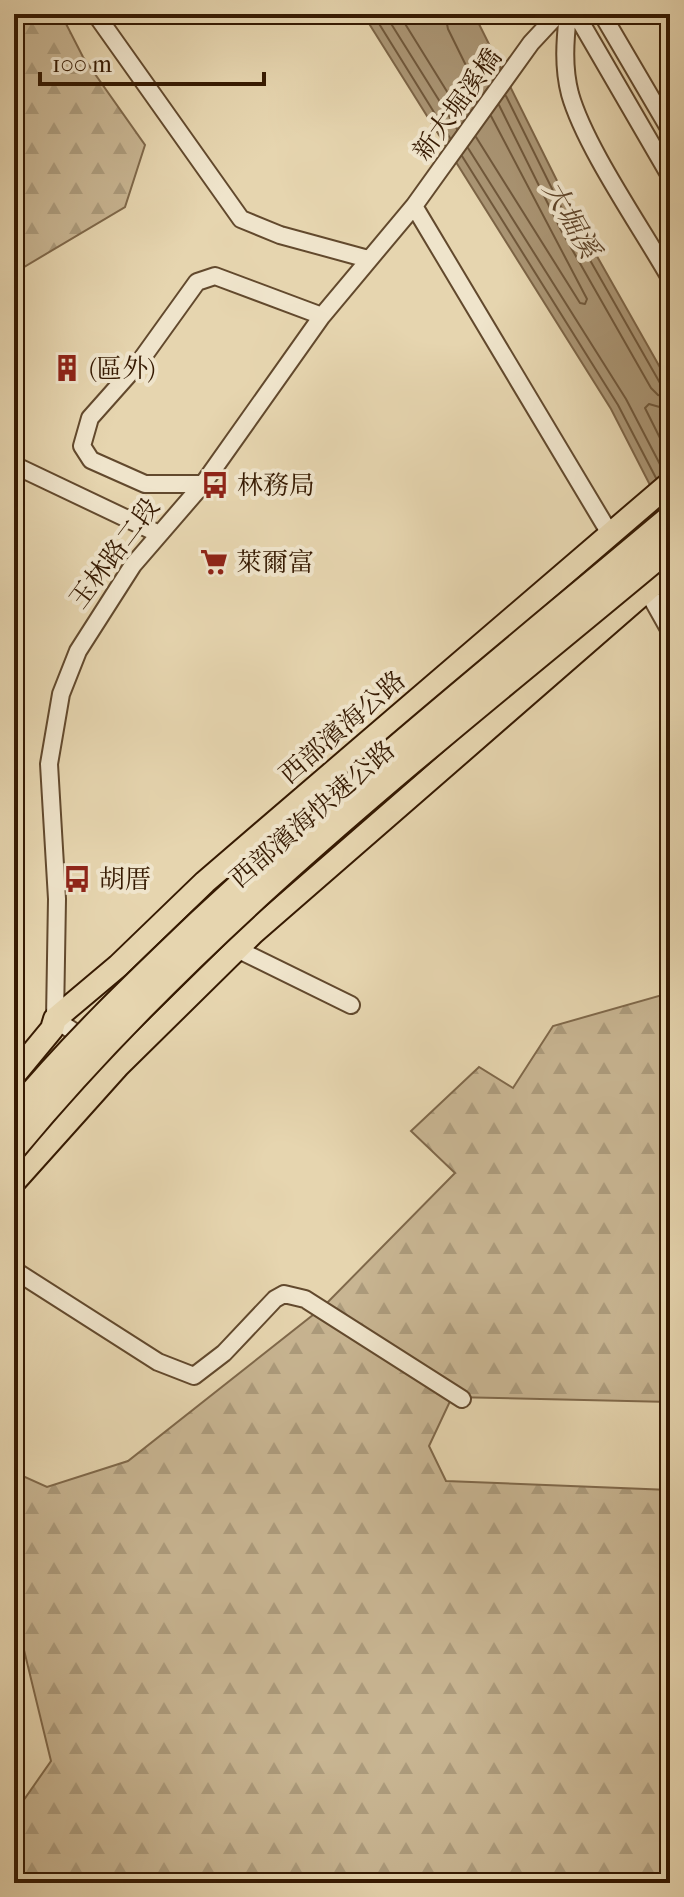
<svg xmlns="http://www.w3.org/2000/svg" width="684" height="1897" viewBox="0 0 684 1897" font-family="'IM FELL French Canon','Noto Serif TC',serif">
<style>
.forest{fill:url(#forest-firs);stroke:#7f684a;stroke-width:2}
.water{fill:#aa9574;stroke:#7c6446;stroke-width:2}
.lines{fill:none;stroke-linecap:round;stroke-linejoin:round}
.shore{stroke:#70583b;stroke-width:2}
.minor-casing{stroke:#62492d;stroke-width:20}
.major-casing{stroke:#361a02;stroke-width:26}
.minor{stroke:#efe4cb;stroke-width:16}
.major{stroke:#e6d5af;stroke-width:22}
.highway-bridge-casing{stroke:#361a02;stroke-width:28;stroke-linecap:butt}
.highway-bridge{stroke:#e6d5af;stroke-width:24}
.labels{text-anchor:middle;stroke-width:8;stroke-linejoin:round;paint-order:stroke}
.street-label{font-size:26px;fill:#361a02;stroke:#efe4cb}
.poi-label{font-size:26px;fill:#361a02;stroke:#efe4cb;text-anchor:start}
.water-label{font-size:28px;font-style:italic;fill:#5f452a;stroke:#efe4cb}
</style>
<defs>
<pattern id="forest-firs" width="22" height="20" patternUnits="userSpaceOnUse" patternTransform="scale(2)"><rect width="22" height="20" fill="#c8b592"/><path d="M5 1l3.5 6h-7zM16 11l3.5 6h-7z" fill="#ac9b7c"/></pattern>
</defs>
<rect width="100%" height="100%" fill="#e6d5af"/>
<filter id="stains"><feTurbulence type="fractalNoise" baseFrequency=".0025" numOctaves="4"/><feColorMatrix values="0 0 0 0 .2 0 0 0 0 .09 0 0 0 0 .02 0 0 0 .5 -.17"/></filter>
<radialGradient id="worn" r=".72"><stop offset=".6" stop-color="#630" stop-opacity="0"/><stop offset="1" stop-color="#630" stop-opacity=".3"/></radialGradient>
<path class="forest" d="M 14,14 L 61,14 L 83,57 L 145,145 L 125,207 L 14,273 Z
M 670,986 L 670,1402 L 452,1397 L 429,1446 L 446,1481 L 670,1490 L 670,1883 L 14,1883 L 14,1814 L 51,1761 L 14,1609 L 14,1472 L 47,1487 L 128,1461 L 323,1307 L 455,1173 L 411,1131 L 479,1067 L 513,1088 L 553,1026 L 666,994 Z"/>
<path class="water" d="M 363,14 L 474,14 L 577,221 L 670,385 L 670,524 L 611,409 Z"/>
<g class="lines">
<path class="shore" d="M 373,14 L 450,138
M 385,14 L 457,129
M 399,14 L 464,119
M 445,14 L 448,29 L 481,96
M 506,96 L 570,225 L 660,383 L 670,388
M 499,105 L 561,230 L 651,388 L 658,395 L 670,398
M 476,137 L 580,303 L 585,304 L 587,299 L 491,116
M 468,148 L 626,399 L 664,472
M 462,156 L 618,405 L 656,478
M 670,410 L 649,404 L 645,408 L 670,458"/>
<g class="minor-casing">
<path id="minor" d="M 568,14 C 565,41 563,67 570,94 C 585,147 641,227 670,278
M 576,14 L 670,176
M 602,14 L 670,130
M 97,16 L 241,219 L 280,235 L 368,259
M 414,206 L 609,532
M 14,465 L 159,534
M 203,484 L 145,484 L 91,460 L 82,446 L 90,418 L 138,364 L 197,282 L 215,276 L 322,316
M 647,590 L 670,631
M 237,949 L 351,1005
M 89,1042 L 55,1019 L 57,899 L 49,764 L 61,694 L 78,651 L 133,565 L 203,484 L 322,316 L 414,206 L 531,43 L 558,14
M 14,1270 L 158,1362 L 194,1376 L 224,1353 L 275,1299 L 284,1294 L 305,1299 L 462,1399"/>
</g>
<g class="major-casing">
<path id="major" d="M 14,1075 L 52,1029 L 55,1019 L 118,966 L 205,882 L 670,483
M 14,1182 L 118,1066 L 253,933 L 670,570"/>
</g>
<use href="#minor" class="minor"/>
<use href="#major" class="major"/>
<g class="highway-bridge-casing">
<path id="highway-bridge" d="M 14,1114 C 71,1045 136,983 200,922 C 351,781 512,651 670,518
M 14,1148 C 204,919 443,737 670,547"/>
</g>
<use href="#highway-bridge" class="highway-bridge"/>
</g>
<defs>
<g id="building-bare" transform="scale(2.16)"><path d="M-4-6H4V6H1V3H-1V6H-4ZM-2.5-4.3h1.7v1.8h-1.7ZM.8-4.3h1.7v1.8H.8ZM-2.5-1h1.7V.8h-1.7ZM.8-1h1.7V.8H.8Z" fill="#8f2418" stroke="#efe4cb" stroke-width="2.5" paint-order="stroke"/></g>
<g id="bus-bare" transform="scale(2.16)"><path d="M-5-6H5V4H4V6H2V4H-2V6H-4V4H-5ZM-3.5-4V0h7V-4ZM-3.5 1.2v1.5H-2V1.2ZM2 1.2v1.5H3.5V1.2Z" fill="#8f2418" stroke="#efe4cb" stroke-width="2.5" paint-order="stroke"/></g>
<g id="supermarket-bare" transform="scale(2.16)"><path d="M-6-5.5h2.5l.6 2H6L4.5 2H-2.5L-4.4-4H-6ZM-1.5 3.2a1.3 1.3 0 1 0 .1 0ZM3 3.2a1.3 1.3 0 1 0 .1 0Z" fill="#8f2418" stroke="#efe4cb" stroke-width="2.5" paint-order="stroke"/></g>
</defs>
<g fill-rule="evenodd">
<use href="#building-bare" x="67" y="368"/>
<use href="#bus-bare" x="215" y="485"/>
<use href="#supermarket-bare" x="214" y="562"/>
<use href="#bus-bare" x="77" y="879"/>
</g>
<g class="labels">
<g class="street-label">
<text transform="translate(457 104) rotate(-54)" y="9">新大堀溪橋</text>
<text transform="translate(114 553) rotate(-53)" y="9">玉林路二段</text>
<text transform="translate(342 727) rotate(-41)" y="9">西部濱海公路</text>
<text transform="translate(312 814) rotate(-41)" y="9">西部濱海快速公路</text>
</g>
<g class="poi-label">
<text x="89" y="377">(區外)</text>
<text x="237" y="494">林務局</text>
<text x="236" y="571">萊爾富</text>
<text x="99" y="888">胡厝</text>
</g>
<g class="water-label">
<text transform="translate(572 219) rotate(60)" y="10">大堀溪</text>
</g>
</g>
<rect width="684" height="1897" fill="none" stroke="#e6d5af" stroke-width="48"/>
<rect x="16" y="16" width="652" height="1865" fill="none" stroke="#361a02" stroke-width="4"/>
<rect x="24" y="24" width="636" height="1849" fill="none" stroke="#361a02" stroke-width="2"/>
<path d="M40 72v12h224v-12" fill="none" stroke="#361a02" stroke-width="4"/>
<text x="52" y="72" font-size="24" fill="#361a02" stroke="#efe4cb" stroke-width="6" paint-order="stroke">100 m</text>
<rect width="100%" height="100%" filter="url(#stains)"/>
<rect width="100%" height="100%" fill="url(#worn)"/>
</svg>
